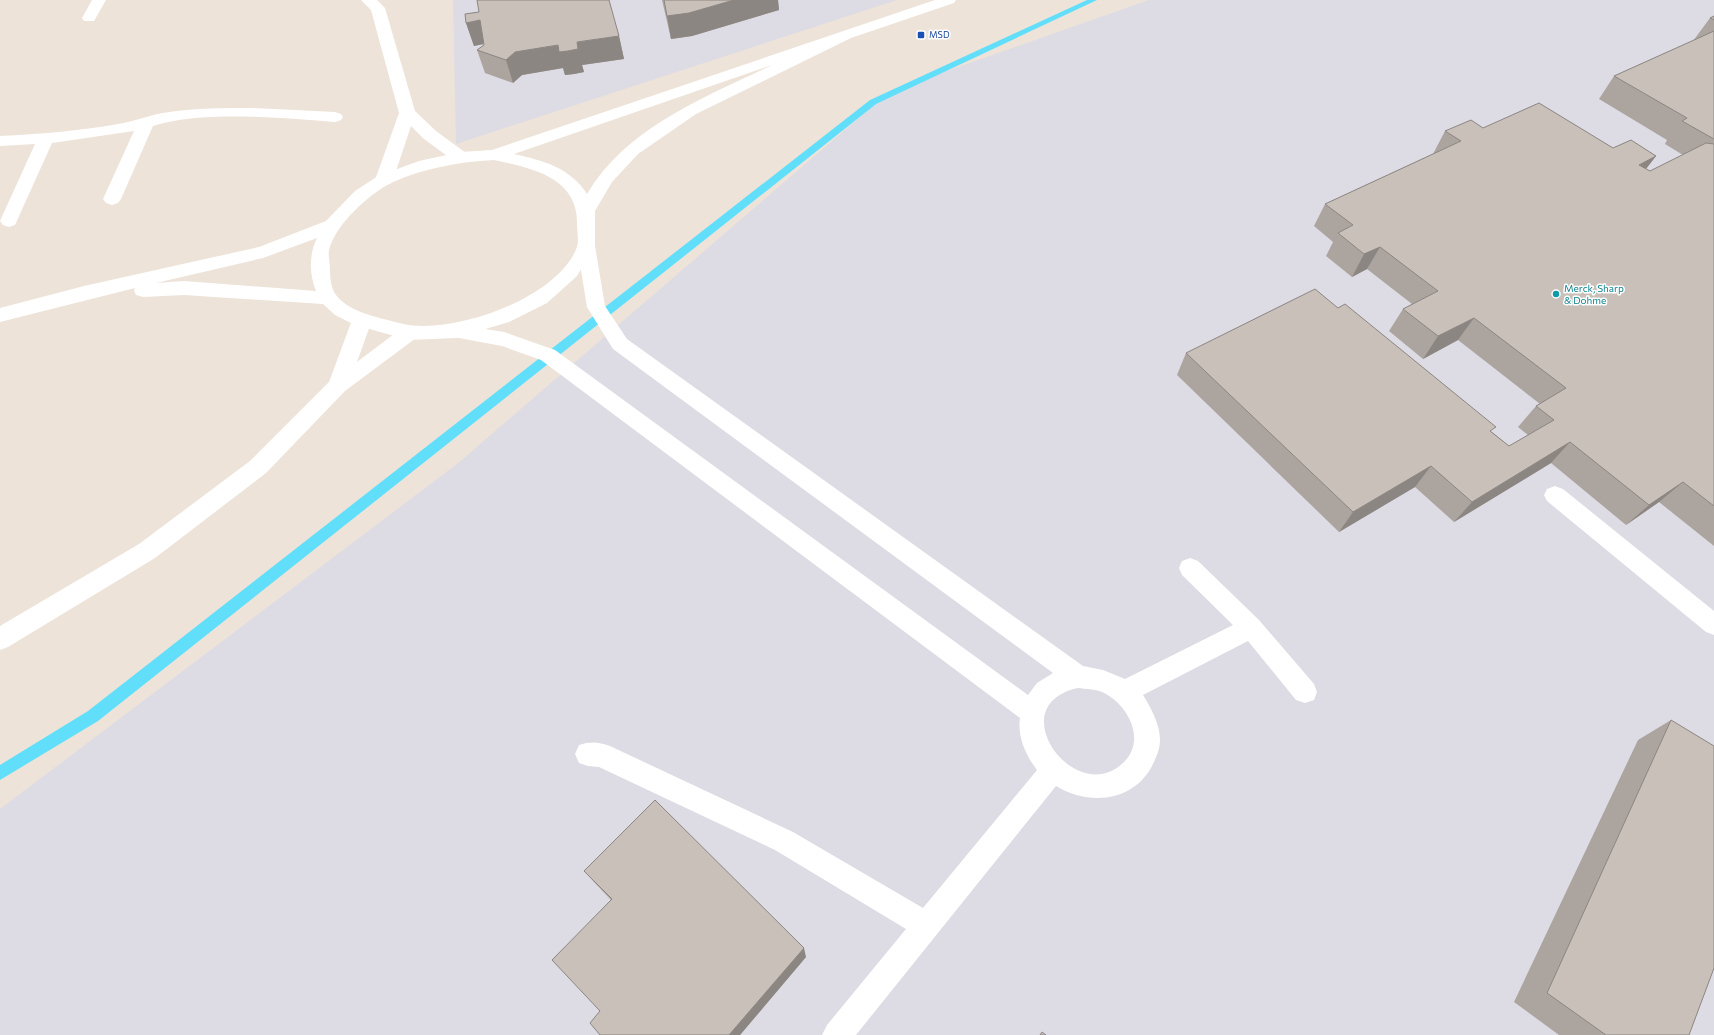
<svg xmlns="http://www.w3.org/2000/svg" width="1714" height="1035" viewBox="0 0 1714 1035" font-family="Commissioner,sans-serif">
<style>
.industrial{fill:#dddbe4}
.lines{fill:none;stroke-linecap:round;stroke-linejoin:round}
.stream{fill:#61dffa;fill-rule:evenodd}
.service{fill:#fff;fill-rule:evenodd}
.tertiary{fill:#fff;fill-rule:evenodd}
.secondary{fill:#fff;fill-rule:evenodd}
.wall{fill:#aca59f}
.shaded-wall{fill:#8c8682}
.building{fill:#c8c0b9;stroke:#8c8682}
.transit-dot{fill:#1a4fb4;stroke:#fff;stroke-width:1.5}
.culture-dot{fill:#0f9aa8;stroke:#fff;stroke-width:1.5}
.labels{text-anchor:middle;stroke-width:3;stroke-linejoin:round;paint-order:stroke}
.far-transit-label{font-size:9px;fill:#164399;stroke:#fff;text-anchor:start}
.culture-label{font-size:10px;fill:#0d838f;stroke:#fff;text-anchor:start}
</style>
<rect width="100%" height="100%" fill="#ede3d9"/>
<path class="industrial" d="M 453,0 L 897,0 L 456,144 Z
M 1149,0 L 1714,0 L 1714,1035 L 0,1035 L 0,809 L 457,464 L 890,91 Z"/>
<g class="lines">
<path class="stream" d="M 1087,0 L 1097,0 L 876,104 L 98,721 L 0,780 L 0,765 L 88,711 L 870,100 Z"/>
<path class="service" d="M 92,0 L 106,0 L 94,21 L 84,21 L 82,18 Z
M 252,108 L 335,112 L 341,114 L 343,117 L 341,120 L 335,122 C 282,118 203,110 153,126 L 121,199 L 118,203 L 112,205 L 106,203 L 103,199 L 134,131 L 52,143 L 15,225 L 9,227 L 3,225 L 0,221 L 35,144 L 0,146 L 0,136 C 40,134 79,131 118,124 C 136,121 152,114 169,112 C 196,108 224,108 252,108 Z
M 586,240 L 592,242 L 595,246 L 605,306 L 627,339 L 1083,666 L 1103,670 L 1125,679 L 1233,625 L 1182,575 L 1179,568 L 1182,561 L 1190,558 L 1198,561 L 1259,620 L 1314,684 L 1317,692 L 1314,700 L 1305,703 L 1296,700 L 1248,641 L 1143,695 C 1151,708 1160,724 1160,740 C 1160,749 1156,758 1152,766 C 1133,802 1089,806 1056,786 L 856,1035 L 822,1035 L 827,1025 L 906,929 L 775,850 L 599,767 L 588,766 L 579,763 L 575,754 L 579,745 C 590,741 599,742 610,746 L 793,832 L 923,908 L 1037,770 C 1026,756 1017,736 1020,718 L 541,360 L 502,346 L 448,336 L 445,331 L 448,326 L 455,324 L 504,332 L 555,350 L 1028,695 L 1037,683 L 1053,673 L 613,349 L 587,307 L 577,246 L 580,242 ZM 1078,688 C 1086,689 1095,689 1102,692 C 1127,703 1147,739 1124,762 C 1076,810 999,705 1078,688 Z
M 362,313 L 369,315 L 372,320 L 357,362 L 402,328 L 409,326 L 416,328 L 419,333 L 416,338 L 345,391 L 266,473 L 155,558 L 8,647 L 0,650 L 0,626 L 139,544 L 250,461 L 329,382 L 352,320 L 355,315 Z
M 1555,486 L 1563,489 L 1714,611 L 1714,635 L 1706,632 L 1547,501 L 1544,495 L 1547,489 Z"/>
<path class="tertiary" d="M 361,0 L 377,0 L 385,8 L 415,111 L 436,131 L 466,153 L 468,157 L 466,161 L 460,162 L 454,161 L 424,139 L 411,126 L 393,180 L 390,184 L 384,185 L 378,184 L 375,180 L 399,113 L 371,10 Z"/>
<path class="secondary" d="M 935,0 L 956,0 L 954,3 L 851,38 L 696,114 L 638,154 L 612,182 L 595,211 L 595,246 L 577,276 L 547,303 L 509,322 L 455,338 L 409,340 L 355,325 L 335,315 L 323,304 L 184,295 L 143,297 L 136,295 L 134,290 L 135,288 L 0,322 L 0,308 L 84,286 L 259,247 L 326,221 L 355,191 L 378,176 L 419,161 L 460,152 L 492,150 ZM 772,65 C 704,98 627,127 587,194 C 571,168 542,160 514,154 ZM 494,160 C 531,168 578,177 577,224 C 577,231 579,241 577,247 C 558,299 449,337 399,323 C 378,317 350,313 336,295 C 331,288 330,278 330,269 C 330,263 328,255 329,250 C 335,225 369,194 391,183 C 424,168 458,162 494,160 ZM 317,238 C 309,254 309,274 316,291 L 184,281 L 156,283 L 263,258 Z"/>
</g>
<path class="wall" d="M 662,0 L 778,0 L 779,10 L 692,36 L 671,39 Z
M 1714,16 L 1714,546 L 1659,502 L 1626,525 L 1551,463 L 1454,522 L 1415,487 L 1339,532 L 1177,375 L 1186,353 L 1492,432 L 1509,446 L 1528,435 L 1518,427 L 1536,406 L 1540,404 L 1458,340 L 1423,359 L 1389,331 L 1403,309 L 1412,304 L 1367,269 L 1352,277 L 1326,256 L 1333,242 L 1314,226 L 1325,204 L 1433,154 L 1445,131 L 1483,128 L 1656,156 L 1646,169 L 1650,171 L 1683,155 L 1665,144 L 1667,140 L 1599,99 L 1614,76 L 1693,41 L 1710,18 Z
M 466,23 L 619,36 L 624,59 L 582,65 L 584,72 L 574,74 L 565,75 L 563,68 L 522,75 L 513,83 L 485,73 L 477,50 L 484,45 L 484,44 L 474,46 Z
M 1671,720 L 1689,1035 L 1559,1035 L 1514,1002 L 1638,740 Z
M 584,871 L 806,957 L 740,1035 L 600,1035 L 611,900 L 594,882 Z"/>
<path class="shaded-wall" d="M 734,0 L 778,0 L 779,10 L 692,36 L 671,39 L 667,16 Z
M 480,20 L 488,43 L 474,46 L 466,23 Z
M 619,36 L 624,59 L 582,65 L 584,72 L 574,74 L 565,75 L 563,68 L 522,75 L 513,83 L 506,60 L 515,52 Z
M 1656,156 L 1638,179 L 1639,165 Z
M 1380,247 L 1367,269 L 1352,277 L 1364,254 Z
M 1474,318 L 1458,340 L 1423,359 L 1438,336 Z
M 1570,442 L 1551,463 L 1454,522 L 1472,502 Z
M 1431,466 L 1415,487 L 1339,532 L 1353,512 Z
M 1683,482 L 1659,502 L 1626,525 L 1649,505 Z
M 804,948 L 806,957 L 740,1035 L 729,1035 Z"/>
<path class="building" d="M 477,0 L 609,0 L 619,36 L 577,42 L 578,49 L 568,51 L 559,52 L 558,45 L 515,52 L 506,60 L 477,50 L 484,45 L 480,20 L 466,23 L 465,14 L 479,12 Z
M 664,0 L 734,0 L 689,13 L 667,16 Z
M 1714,16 L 1714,20 L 1710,18 Z
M 1714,31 L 1714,139 L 1682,121 L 1687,118 L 1614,76 Z
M 1539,103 L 1613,148 L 1631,140 L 1656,156 L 1639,165 L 1650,171 L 1706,143 L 1714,144 L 1714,506 L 1683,482 L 1649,505 L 1570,442 L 1472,502 L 1431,466 L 1353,512 L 1186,353 L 1315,289 L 1338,308 L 1345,304 L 1496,427 L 1490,431 L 1509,446 L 1554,420 L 1536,406 L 1566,388 L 1474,318 L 1438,336 L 1403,309 L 1438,291 L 1380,247 L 1364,254 L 1338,233 L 1353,225 L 1325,204 L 1461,141 L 1445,131 L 1471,120 L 1483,128 Z
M 1671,720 L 1714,746 L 1714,968 L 1689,1035 L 1606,1035 L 1547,993 Z
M 655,800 L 804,948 L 729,1035 L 600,1035 L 590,1023 L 600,1011 L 552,960 L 612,899 L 584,871 Z
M 1042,1032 L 1046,1035 L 1040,1035 Z"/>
<rect class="transit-dot" x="917" y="31" width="8" height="8" rx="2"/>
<circle class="culture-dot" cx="1556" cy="294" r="4"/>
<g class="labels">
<g class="far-transit-label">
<text x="929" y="38">MSD</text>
</g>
<g class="culture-label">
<text x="1564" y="292">Merck, Sharp<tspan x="1564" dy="12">&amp; Dohme</tspan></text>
</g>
</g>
</svg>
